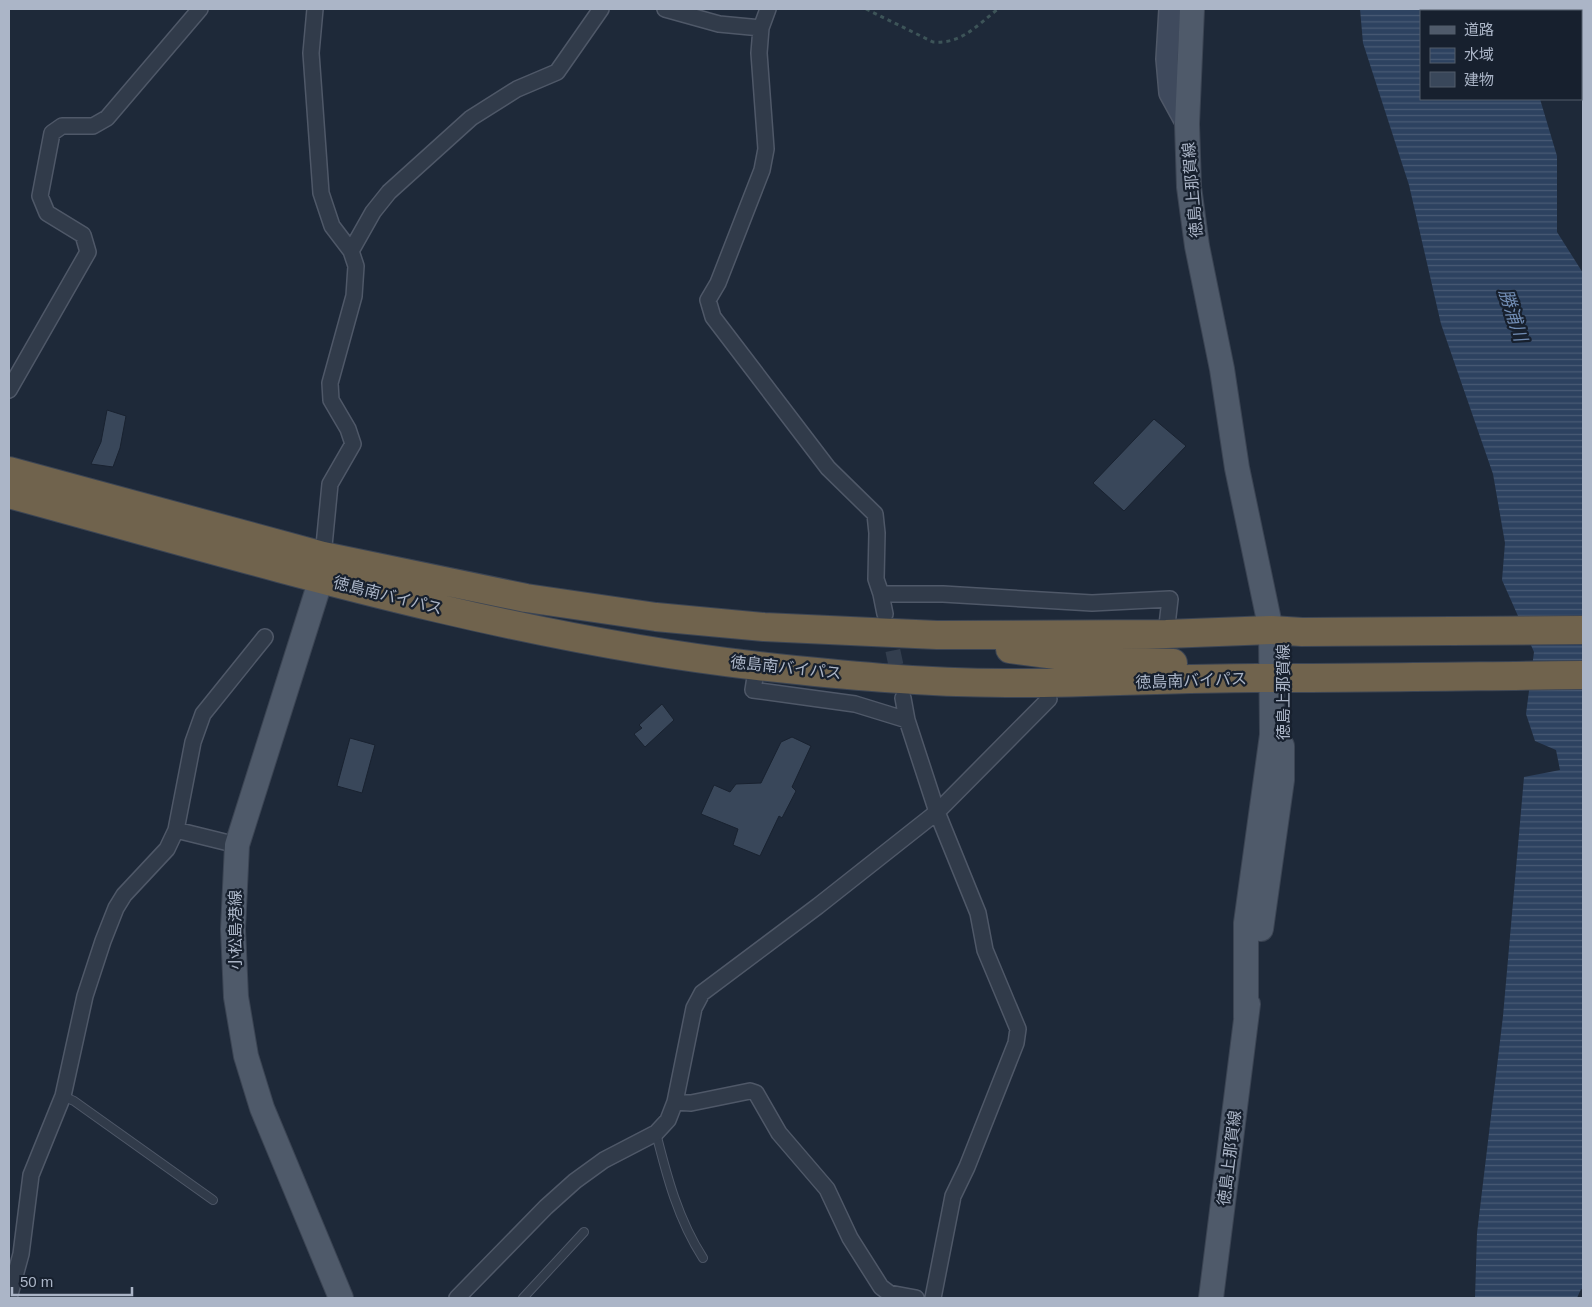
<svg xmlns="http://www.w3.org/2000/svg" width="1592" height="1307" viewBox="0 0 1592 1307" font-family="Helvetica,'Noto Sans JP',sans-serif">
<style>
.water{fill:url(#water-rules)}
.building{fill:#39475a;stroke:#192230}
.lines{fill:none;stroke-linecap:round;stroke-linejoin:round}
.street-tunnel{stroke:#333e4e;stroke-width:15;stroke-dasharray:15 8;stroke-linecap:butt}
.lane-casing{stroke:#4f5868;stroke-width:10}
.street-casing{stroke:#4f5868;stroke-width:18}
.secondary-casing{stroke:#4f5868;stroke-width:24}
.primary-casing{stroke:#3b4453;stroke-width:26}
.highway-casing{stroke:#3c4554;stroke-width:30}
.path{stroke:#3d5458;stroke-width:3;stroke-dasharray:4 4;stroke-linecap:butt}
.lane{stroke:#313b4a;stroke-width:8}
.street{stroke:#313b4a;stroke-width:15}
.secondary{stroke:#3f4a5d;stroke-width:21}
.primary{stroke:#4f5a6a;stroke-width:24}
.highway{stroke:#70634d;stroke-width:28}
.labels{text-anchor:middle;stroke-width:4.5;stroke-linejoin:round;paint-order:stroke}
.street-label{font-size:16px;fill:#abb5c7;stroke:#17202e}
.water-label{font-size:18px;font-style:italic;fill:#708bb2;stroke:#17202e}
</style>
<defs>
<pattern id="water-rules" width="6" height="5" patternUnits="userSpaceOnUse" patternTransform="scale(1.25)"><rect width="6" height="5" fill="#2d4260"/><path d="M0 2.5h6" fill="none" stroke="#495b75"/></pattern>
</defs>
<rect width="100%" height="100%" fill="#1e2939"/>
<path class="water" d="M 1360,9 L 1514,9 L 1515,11 L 1421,11 L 1421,99 L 1540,99 L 1557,156 L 1557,232 L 1583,273 L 1583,1290 L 1581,1289 L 1577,1298 L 1475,1298 L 1477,1233 L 1503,1016 L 1524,777 L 1560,770 L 1556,750 L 1535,741 L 1526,714 L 1534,652 L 1502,580 L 1505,543 L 1493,474 L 1441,324 L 1409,185 L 1363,43 Z"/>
<path class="building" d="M 107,410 L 126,416 L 120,448 L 113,467 L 91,464 L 101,442 Z
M 1154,419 L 1186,446 L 1124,511 L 1093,483 Z
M 662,704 L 674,720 L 645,747 L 634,734 L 642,728 L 639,725 Z
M 792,737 L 811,746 L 792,787 L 796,791 L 782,818 L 779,816 L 760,856 L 733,845 L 738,829 L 701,814 L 714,785 L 730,792 L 736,784 L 761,783 L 781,742 Z
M 350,738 L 375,745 L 362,793 L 337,786 Z"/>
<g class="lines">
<path class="street-tunnel" d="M 888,628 L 900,684"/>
<g class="lane-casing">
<path id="lane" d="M 63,1096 L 74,1101 L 213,1200
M 656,1133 C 667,1177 678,1219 703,1258
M 523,1298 L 584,1232"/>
</g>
<g class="street-casing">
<path id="street" d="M 315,9 L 311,53 L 321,193 L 332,226 L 351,251 L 356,266 L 354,296 L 330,383 L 331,400 L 348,429 L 353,444 L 330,484 L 323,556
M 665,9 L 719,24 L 761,28
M 768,9 L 761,28 L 759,53 L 766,149 L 762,170 L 718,283 L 708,300 L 713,317 L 828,468 L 875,514 L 877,533 L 876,579 L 881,594
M 351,251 L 373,212 L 389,192 L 471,118 L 517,89 L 557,72 L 601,9
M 9,390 L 88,252 L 83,235 L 47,213 L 40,196 L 52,133 L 62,126 L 93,126 L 107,118 L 200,9
M 885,614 L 881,594 L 943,594 L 1092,603 L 1170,599 L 1166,634
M 757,665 L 753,690 L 855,704 L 907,720 L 903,698
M 907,720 L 937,812 L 978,913 L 985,950 L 1018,1029 L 1016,1043 L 967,1167 L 953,1196 L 933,1298
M 176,830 L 237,845
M 675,1102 L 691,1103 L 750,1091 L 756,1093 L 779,1133 L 827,1189 L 850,1238 L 881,1287 L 889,1293 L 916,1298
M 9,1298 L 21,1254 L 31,1175 L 63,1096 L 85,996 L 103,941 L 116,908 L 124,895 L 167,849 L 176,830 L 193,742 L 203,714 L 265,637
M 457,1298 L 546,1207 L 575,1181 L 604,1160 L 656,1133 L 668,1120 L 675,1102 L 694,1008 L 702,993 L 818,906 L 937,812 L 1049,699"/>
</g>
<g class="secondary-casing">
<path id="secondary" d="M 1170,9 L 1167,59 L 1170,93 L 1187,124"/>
</g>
<g class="primary-casing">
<path id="primary" d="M 1192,9 L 1187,124 L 1189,187 L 1197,246 L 1222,369 L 1237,468 L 1271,630 L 1272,735 L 1246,923 L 1246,1018
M 323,560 L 321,579 L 237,845 L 233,929 L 236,997 L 246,1056 L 262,1108 L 341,1298
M 1261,929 L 1282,780 L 1282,746
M 1211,1298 L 1248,1004"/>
</g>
<g class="highway-casing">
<path id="highway" d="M 9,471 L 323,556 L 526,598 L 656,617 L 764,627 L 937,635 L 1166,634 L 1271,630 L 1302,632 L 1583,630
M 9,494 C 256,561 503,637 758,666 C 840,675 924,683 1006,683 C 1094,684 1182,677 1271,678 C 1375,678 1479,676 1583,675
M 1010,649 L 1102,661 L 1173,663"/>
</g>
<path class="path" d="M 866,9 L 933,42 C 962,44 976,26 998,9"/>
<use href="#lane" class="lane"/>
<use href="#street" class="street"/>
<use href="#secondary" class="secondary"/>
<use href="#primary" class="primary"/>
<use href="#highway" class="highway"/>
</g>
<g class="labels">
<g class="street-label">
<text transform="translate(1192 190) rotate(-95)" y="6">徳島上那賀線</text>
<text transform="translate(388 595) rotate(14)" y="6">徳島南バイパス</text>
<text transform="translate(786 667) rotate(6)" y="6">徳島南バイパス</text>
<text transform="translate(1191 680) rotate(-2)" y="6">徳島南バイパス</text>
<text transform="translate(1283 692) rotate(-90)" y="6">徳島上那賀線</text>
<text transform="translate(235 930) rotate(-90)" y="6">小松島港線</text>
<text transform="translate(1229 1158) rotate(-83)" y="6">徳島上那賀線</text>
</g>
<g class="water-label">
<text transform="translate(1513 315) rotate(72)" y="6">勝浦川</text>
</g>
</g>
<rect width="1592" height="1307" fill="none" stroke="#abb5c7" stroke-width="20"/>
<rect x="1420" y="10" width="162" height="90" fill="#17202e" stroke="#525c6b"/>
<rect x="1430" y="26" width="25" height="8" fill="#4f5a6a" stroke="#525c6b"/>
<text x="1464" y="35" font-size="15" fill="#abb5c7">道路</text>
<rect x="1430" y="48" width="25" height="15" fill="url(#water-rules)" stroke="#525c6b"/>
<text x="1464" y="60" font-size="15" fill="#abb5c7">水域</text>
<rect x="1430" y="72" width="25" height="15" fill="#39475a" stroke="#525c6b"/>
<text x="1464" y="85" font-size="15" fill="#abb5c7">建物</text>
<path d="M12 1287v8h120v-8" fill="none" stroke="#abb5c7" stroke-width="2.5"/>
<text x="20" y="1287" font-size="15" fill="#abb5c7" stroke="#17202e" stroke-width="4" paint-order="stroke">50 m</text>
</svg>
